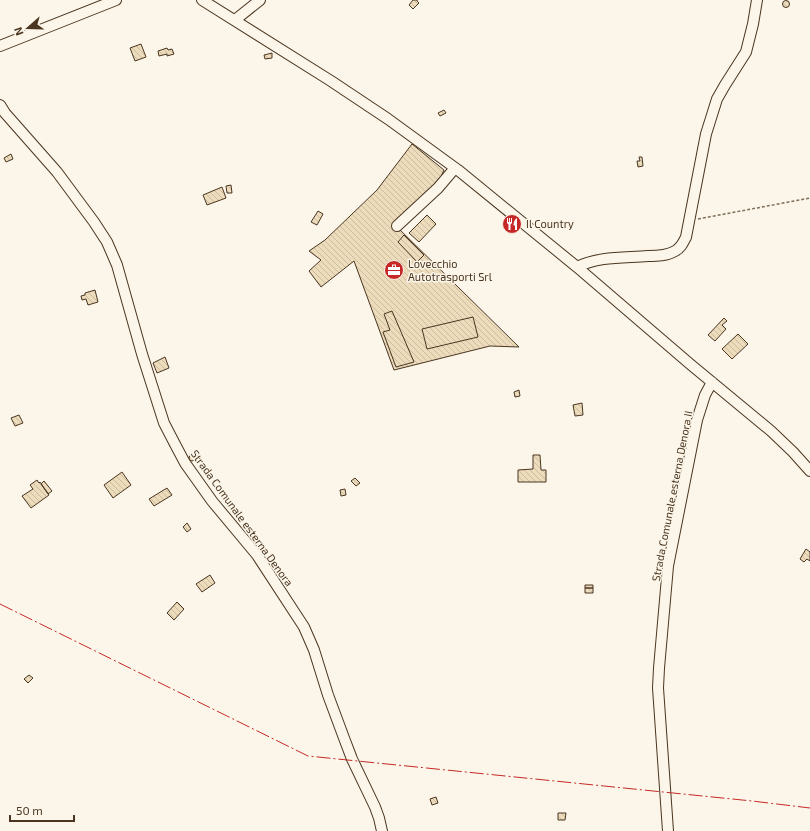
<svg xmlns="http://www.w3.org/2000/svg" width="810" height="831" viewBox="0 0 810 831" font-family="'Exo 2',sans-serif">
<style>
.building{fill:url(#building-back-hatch);stroke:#4a3520}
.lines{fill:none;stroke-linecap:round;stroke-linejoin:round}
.minor-casing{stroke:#4a3520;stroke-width:12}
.path{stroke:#7f6f5c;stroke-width:1.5;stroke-dasharray:3 2;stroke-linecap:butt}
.minor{stroke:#fbf6e9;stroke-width:10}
.power{stroke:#c62828;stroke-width:1;stroke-dasharray:14 3 2 3;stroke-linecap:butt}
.labels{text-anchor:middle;stroke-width:3;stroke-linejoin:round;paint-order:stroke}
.poi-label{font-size:11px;fill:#4a3520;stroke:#fbf6e9;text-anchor:start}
.street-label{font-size:11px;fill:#4a3520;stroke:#fbf6e9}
</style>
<defs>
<pattern id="building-back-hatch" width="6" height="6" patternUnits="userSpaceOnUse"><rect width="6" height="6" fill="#ecdcbc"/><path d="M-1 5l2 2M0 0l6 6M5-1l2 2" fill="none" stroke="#ccbda1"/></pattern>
</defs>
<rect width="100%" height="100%" fill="#fbf6e9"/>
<path class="building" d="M 413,0 L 417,0 L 417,1 L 419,3 L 413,9 L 409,5 Z
M782.5 4a3.5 3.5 0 1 1 7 0a3.5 3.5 0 1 1-7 0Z
M 141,44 L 146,57 L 135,61 L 130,48 Z
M 167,48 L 168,50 L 172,49 L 174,54 L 167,56 L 167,54 L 159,56 L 158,51 Z
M 272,53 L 272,58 L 265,59 L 264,55 Z
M 444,110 L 446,113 L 440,116 L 438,113 Z
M 412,144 L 444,170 L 438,183 L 395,225 L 519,347 L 490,346 L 394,370 L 354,261 L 321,287 L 309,271 L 321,260 L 309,251 L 325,240 L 377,190 Z
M 11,154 L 13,159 L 6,162 L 4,158 Z
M 639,157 L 642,157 L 643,166 L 638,167 L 637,161 L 640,161 Z
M 231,185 L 232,193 L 227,193 L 226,186 Z
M 222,187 L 226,198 L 207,205 L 203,195 Z
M 318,211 L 323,214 L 317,225 L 311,222 Z
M 427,215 L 436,224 L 419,242 L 409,233 Z
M 404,235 L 424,255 L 417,262 L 398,242 Z
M 95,290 L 98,302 L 88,305 L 86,299 L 82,300 L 81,296 L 85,295 L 85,293 Z
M 392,311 L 414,362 L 396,367 L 383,332 L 390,330 L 384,314 Z
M 473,317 L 478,337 L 427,349 L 422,329 Z
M 724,318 L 727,321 L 722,325 L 726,329 L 715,341 L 708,335 Z
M 738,334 L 748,344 L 732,359 L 722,349 Z
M 165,357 L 169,368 L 157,373 L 153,363 Z
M 519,390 L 520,396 L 515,397 L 514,392 Z
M 582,403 L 583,415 L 575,416 L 573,405 Z
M 19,415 L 23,423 L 15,426 L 11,418 Z
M 533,455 L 540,455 L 541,470 L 546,470 L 546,482 L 518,482 L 518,470 L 533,469 Z
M189 458a3 3 0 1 1 6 0a3 3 0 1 1-6 0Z
M 122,472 L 131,485 L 113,498 L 104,485 Z
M 355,478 L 360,483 L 356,486 L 351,481 Z
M 37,480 L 39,483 L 40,482 L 49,495 L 31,508 L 22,496 L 33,489 L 30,485 Z
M 44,481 L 52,491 L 48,494 L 41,484 Z
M 167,488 L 172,495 L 154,506 L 149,499 Z
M 345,489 L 346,495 L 341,496 L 340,490 Z
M 187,523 L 191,529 L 187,532 L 183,527 Z
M 806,549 L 810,552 L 810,561 L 807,559 L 804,562 L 800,559 Z
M 210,575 L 215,583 L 202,592 L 196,584 Z
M 585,585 L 593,585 L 593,588 L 585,588 Z
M 585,588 L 593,588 L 593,593 L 585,593 Z
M 177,602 L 184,609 L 174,620 L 167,613 Z
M 29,675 L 33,678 L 28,683 L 24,679 Z
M 436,797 L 438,803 L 432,805 L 430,799 Z
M 558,813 L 566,813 L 565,820 L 558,820 Z"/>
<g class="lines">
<g class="minor-casing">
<path id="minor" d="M 202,0 L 331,81 L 388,119 L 458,170 L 577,267 L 690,364 L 771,431 L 793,452 L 810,471
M 235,20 L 260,0
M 0,46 L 116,0
M 0,105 L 5,113 L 57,172 L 94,222 L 107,242 L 117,265 L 142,354 L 164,423 L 177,448 L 185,463 L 212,501 L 257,555 L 304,627 L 314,650 L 328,695 L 344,738 L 352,759 L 375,807 L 379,818 L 382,831
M 397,226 L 438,188 L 455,168
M 577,267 C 599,256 625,258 648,256 C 657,256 667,256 675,251 C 681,248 683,243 686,237 L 706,134 L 717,99 L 725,85 L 746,52 L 753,24 L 757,0
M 668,831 L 658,688 L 659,668 L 668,566 L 697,420 L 705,395 L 712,382"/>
</g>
<path class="path" d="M 698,219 L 810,198"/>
<use href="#minor" class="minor"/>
<path class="power" d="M 0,604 L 308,756 L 752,801 L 810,808"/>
</g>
<defs>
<g id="restaurant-disc" transform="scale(1)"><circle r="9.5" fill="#c62828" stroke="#fbf6e9"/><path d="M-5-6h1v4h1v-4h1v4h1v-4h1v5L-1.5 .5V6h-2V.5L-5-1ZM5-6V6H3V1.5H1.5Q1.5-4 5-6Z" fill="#fff"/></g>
<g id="office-disc" transform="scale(1)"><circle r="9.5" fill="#c62828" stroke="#fbf6e9"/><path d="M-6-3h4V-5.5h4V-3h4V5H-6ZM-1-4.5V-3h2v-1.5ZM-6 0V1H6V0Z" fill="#fff"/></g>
</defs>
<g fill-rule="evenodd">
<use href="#restaurant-disc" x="512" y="224"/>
<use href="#office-disc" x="394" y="270"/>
</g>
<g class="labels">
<g class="poi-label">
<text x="526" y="228">Il Country</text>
<text x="408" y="268">Lovecchio<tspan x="408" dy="13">Autotrasporti Srl</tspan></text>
</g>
<g class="street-label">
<text transform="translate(672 496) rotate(-79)" y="4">Strada Comunale esterna Denora II</text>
<text transform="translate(242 518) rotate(54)" y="4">Strada Comunale esterna Denora</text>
</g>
</g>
<g transform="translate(28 28) rotate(250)" stroke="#fbf6e9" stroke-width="3" paint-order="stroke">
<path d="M0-3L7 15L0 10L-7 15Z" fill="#4a3520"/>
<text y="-6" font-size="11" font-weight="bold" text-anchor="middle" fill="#4a3520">N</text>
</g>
<path d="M10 815v6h64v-6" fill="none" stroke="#4a3520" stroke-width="2"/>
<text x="16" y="815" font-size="12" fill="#4a3520" stroke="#fbf6e9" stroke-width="3" paint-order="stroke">50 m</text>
</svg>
